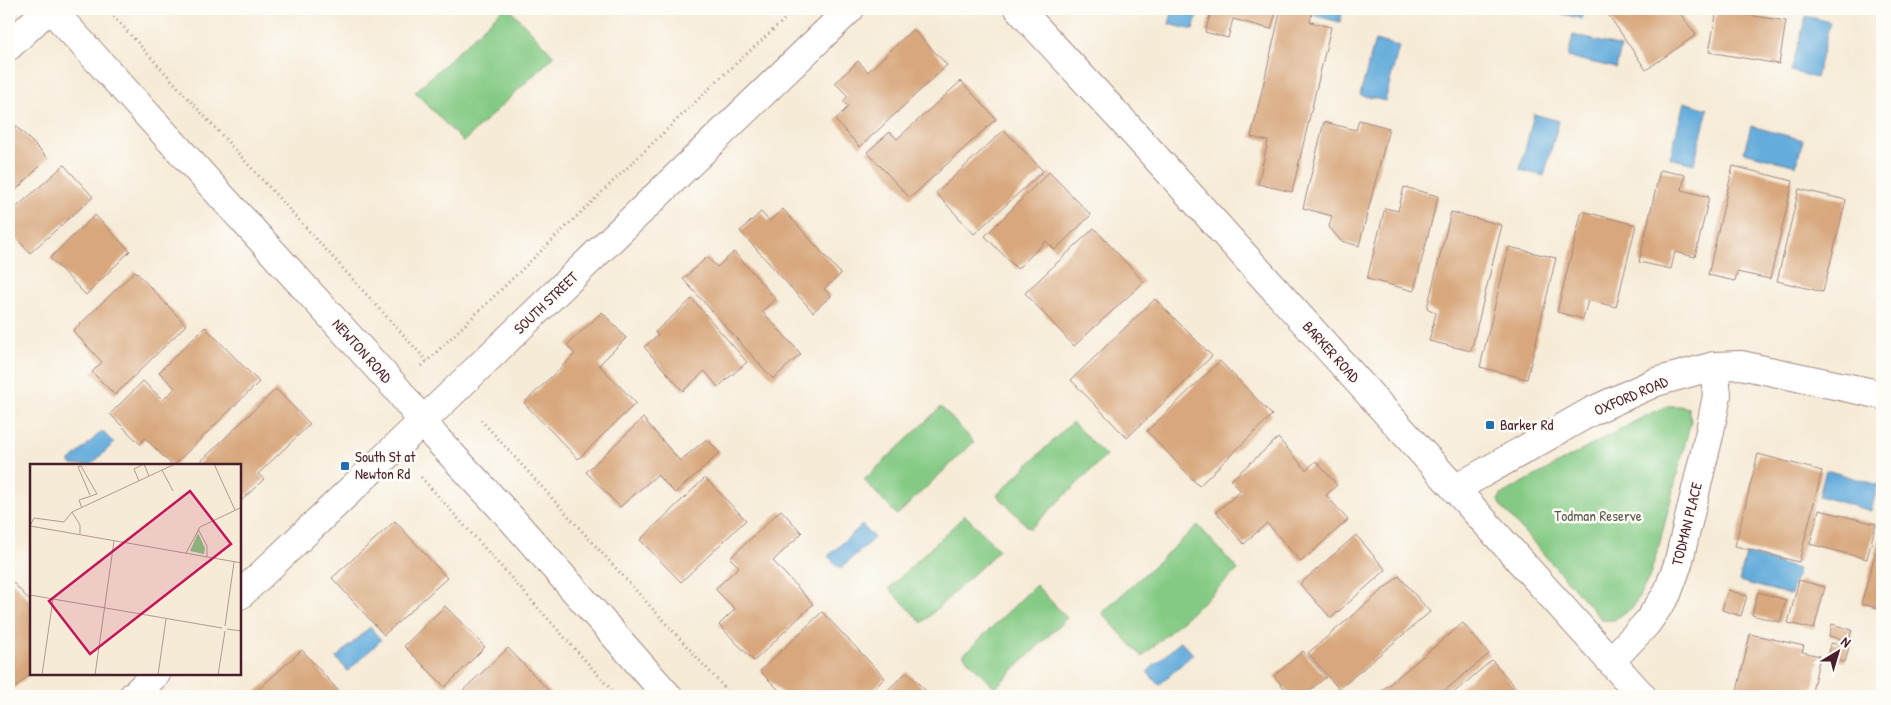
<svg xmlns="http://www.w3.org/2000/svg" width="1891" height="705" viewBox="0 0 1891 705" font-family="'Patrick Hand',sans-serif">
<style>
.green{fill:#84ca84;stroke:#677458}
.water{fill:#64acdb;stroke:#576683}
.building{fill:#d8a77d}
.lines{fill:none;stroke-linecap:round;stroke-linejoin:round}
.street-casing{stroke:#a08581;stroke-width:30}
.path{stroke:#a08581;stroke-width:3;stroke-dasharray:1 4;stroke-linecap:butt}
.street{stroke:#fff;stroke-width:28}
.poi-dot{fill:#1f6fb2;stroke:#fdfcf7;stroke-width:2}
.labels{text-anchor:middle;stroke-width:5;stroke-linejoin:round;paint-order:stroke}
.street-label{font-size:15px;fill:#4a1f2b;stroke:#fdfcf7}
.poi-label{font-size:15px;fill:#4a1f2b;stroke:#fdfcf7;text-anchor:start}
.park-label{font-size:15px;fill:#5e5b4a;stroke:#fdfcf7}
.inset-road{fill:none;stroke:#b19992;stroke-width:1}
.view{fill:#c2185b;fill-opacity:0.15;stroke:#c2185b;stroke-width:2.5}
.inset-edge{fill:none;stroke:#4a1f2b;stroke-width:2.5}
</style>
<rect width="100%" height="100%" fill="#fdfcf7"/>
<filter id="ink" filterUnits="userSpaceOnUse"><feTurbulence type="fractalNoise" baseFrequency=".02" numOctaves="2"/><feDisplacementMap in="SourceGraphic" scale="10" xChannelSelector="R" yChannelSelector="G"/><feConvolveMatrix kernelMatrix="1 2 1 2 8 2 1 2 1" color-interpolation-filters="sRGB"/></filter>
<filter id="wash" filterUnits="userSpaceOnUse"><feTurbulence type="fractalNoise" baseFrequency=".0096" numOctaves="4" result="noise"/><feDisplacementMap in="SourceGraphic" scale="20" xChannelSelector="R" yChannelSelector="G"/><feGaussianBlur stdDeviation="1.12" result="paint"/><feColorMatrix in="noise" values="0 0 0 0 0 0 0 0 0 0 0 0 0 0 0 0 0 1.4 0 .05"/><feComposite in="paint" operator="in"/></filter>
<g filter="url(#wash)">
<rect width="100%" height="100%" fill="#f6ebd7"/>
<path class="green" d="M 503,9 L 510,9 L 554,56 L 463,142 L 415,92 Z
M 1668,406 L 1679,406 L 1688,408 L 1691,420 L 1660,542 L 1649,578 L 1633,607 L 1614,620 L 1602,620 L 1500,505 L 1498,500 L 1502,494 L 1645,416 Z
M 941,407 L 974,442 L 897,515 L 864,480 Z
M 1072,422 L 1106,456 L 1030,529 L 997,495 Z
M 965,515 L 999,550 L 922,623 L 889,588 Z
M 1198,525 L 1238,570 L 1142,657 L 1102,613 Z
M 1036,585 L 1067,618 L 995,688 L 963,655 Z"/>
<path class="water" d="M 1173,9 L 1199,9 L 1193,30 L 1169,24 Z
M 1317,9 L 1343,9 L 1340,22 L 1315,16 Z
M 1560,9 L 1585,9 L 1582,19 L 1559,13 Z
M 1806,16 L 1830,22 L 1816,78 L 1791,71 Z
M 1573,35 L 1621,47 L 1616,68 L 1568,57 Z
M 1375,40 L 1399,46 L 1385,101 L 1360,95 Z
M 1684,102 L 1708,109 L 1694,164 L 1670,158 Z
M 1534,114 L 1559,121 L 1544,176 L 1520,170 Z
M 1751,126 L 1803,140 L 1796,166 L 1744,152 Z
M 102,431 L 114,443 L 91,465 L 72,465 L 69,462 Z
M 1826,470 L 1878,485 L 1871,511 L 1819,496 Z
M 862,525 L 874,538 L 840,569 L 828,556 Z
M 1746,554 L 1798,569 L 1791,595 L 1739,581 Z
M 370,627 L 381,640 L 348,671 L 336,658 Z
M 1181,641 L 1193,654 L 1159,685 L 1147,672 Z"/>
<g id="blocks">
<path class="building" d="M 1212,9 L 1277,9 L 1271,29 L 1233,19 L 1228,38 L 1205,32 Z
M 1281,9 L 1313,9 L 1310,22 L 1331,27 L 1292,192 L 1258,184 L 1268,141 L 1251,137 Z
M 1615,9 L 1677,9 L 1696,35 L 1646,70 L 1608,14 Z
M 1717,10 L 1786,21 L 1779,64 L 1709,52 Z
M 913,29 L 947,65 L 860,147 L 835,120 L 848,107 L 843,101 L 848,96 L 835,83 L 858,61 L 868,72 Z
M 961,81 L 996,119 L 910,198 L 867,152 L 890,132 L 897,139 Z
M 1359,120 L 1389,128 L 1359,246 L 1341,241 L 1329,227 L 1332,216 L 1303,208 L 1324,122 L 1356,130 Z
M 11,121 L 48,158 L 9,197 L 9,123 Z
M 1004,130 L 1043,171 L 974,234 L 936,193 Z
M 64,165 L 93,197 L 30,253 L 9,230 L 9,214 Z
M 1733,166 L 1793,181 L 1770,279 L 1737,272 L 1735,281 L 1708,275 Z
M 1660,170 L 1685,175 L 1682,190 L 1709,197 L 1695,257 L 1675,252 L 1671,269 L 1639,262 Z
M 1049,172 L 1091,215 L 1055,250 L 1046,241 L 1017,269 L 985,236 Z
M 1404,187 L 1438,196 L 1414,291 L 1367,279 L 1385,208 L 1398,211 Z
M 1799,189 L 1846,200 L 1823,292 L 1777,281 Z
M 783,209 L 841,274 L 824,289 L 831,296 L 813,312 L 740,231 L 761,212 L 769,221 Z
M 1582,211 L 1636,225 L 1616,307 L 1588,300 L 1583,319 L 1557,312 Z
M 1451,212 L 1502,225 L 1471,351 L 1429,341 L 1436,313 L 1427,308 Z
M 95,215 L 130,251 L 86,295 L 50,258 Z
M 1094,228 L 1144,282 L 1074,346 L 1025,293 Z
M 1509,247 L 1556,258 L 1527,379 L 1480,367 Z
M 734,252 L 776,299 L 762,311 L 801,354 L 773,379 L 683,279 L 707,257 L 717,267 Z
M 135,271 L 186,325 L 115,395 L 92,372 L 102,362 L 73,331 Z
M 692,299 L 747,362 L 718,387 L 705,371 L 683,391 L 644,347 L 658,335 L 655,332 Z
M 1155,299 L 1212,356 L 1127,438 L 1071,380 Z
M 602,312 L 626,338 L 599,365 L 636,403 L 578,459 L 524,403 L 575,354 L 567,345 Z
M 205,327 L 259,382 L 174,465 L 172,465 L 145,438 L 140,444 L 110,414 L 143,381 L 163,400 L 175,388 L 159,372 Z
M 1220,361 L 1272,415 L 1199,486 L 1147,431 Z
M 276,389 L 310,424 L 258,474 L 264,479 L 240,502 L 240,465 L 197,465 Z
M 643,418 L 680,461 L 707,439 L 720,453 L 675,493 L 657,475 L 620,507 L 586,472 Z
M 1278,438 L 1306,470 L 1316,461 L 1337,485 L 1326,495 L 1348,520 L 1301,562 L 1267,523 L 1244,544 L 1216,512 L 1241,491 L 1231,480 Z
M 1758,454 L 1822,471 L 1799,562 L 1735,546 Z
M 705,478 L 746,520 L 681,582 L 640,540 Z
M 781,510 L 802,533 L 773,561 L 813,604 L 754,661 L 719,625 L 735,609 L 715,589 L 739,567 L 730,558 Z
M 1819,510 L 1876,524 L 1867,559 L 1810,544 Z
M 395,521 L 447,578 L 384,635 L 332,578 Z
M 1882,530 L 1882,609 L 1861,604 Z
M 1356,535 L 1386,570 L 1331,618 L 1300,584 Z
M 1399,576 L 1430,612 L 1339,689 L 1308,653 Z
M 9,578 L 31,602 L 31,673 L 15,688 L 9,681 Z
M 1799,580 L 1825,587 L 1814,629 L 1788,623 Z
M 1728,590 L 1747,596 L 1741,616 L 1722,610 Z
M 1758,592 L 1786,600 L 1780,622 L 1752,615 Z
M 445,606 L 485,647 L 445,687 L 404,646 Z
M 822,612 L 885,678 L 866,696 L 785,696 L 760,671 Z
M 1463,623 L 1489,654 L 1438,696 L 1375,696 Z
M 1832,624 L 1852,630 L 1849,641 L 1829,636 Z
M 1750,634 L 1804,646 L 1802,652 L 1820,656 L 1811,696 L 1736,696 Z
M 1831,643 L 1849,647 L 1845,662 L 1828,658 Z
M 508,648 L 554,696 L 457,696 Z
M 302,650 L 342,695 L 341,696 L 251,696 Z
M 1303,651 L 1326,677 L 1303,696 L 1291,696 L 1274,676 Z
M 1492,660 L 1523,696 L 1450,696 Z
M 907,672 L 931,696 L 881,696 Z"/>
</g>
</g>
<g filter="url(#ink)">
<use href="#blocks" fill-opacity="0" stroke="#a08581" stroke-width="1"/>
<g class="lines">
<g class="street-casing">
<path id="street" d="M 51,9 L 397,389 L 435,437 L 509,516 L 668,696
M 1019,9 L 1132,131 L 1642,696
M 9,46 L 48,9
M 1455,489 L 1592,411 L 1656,382 L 1714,366 L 1741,365 L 1882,395
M 240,595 L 423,421 L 850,9
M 1611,661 L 1647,623 L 1667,594 L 1678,564 L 1710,431 L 1717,395 L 1714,366
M 133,696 L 156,674"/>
</g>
<path class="path" d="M 107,9 L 427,361
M 422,366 L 718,80 L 796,9
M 481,420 L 732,696
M 421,477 L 617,696"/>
<use href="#street" class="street"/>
</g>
</g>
<g class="poi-dot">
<rect x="1485" y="420" width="10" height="10" rx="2.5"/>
<rect x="340" y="461" width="10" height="10" rx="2.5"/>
</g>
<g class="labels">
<g class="street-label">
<text transform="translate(546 303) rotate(-44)" y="5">SOUTH STREET</text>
<text transform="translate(362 351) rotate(48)" y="5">NEWTON ROAD</text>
<text transform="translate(1331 352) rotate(48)" y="5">BARKER ROAD</text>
<text transform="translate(1631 396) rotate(-23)" y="5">OXFORD ROAD</text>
<text transform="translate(1687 524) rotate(-76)" y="5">TODMAN PLACE</text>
</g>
<g class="poi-label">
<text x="1500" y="430">Barker Rd</text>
<text x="355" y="462">South St at<tspan x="355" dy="17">Newton Rd</tspan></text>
</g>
<g class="park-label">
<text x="1598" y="521">Todman Reserve</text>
</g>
</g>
<g transform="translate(30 464)">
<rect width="211" height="211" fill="#f6ebd7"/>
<path d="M 168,69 L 175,84 L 174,90 L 160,87 Z" fill="#84ca84"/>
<path class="inset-road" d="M 184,0 L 205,46M 132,6 L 143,27M 109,17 L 104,5 L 114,0 L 119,12M 52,44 L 49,36 L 67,30 L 51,2 L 48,3 L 60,31M 42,48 L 50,61 L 50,70M 0,62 L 212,99M 0,62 L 4,54 L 34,58 L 42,48 L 145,0M 168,65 L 177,82 L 177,93M 156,89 L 170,63 L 212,43M 0,131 L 192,164M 195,162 L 204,98M 197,165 L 212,167M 12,211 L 23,135M 65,211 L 84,77M 128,211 L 136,155M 188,211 L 195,167"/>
<path class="view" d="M 160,27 L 201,80 L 60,190 L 19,137 Z"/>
<rect width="211" height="211" class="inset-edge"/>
</g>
<rect width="1891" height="705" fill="none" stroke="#fdfcf7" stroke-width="30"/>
<g transform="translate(1838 652) rotate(38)" stroke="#fdfcf7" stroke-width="4" paint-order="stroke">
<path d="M0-4L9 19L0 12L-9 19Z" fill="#4a1f2b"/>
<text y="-8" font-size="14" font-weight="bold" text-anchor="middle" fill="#4a1f2b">N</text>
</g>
</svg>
